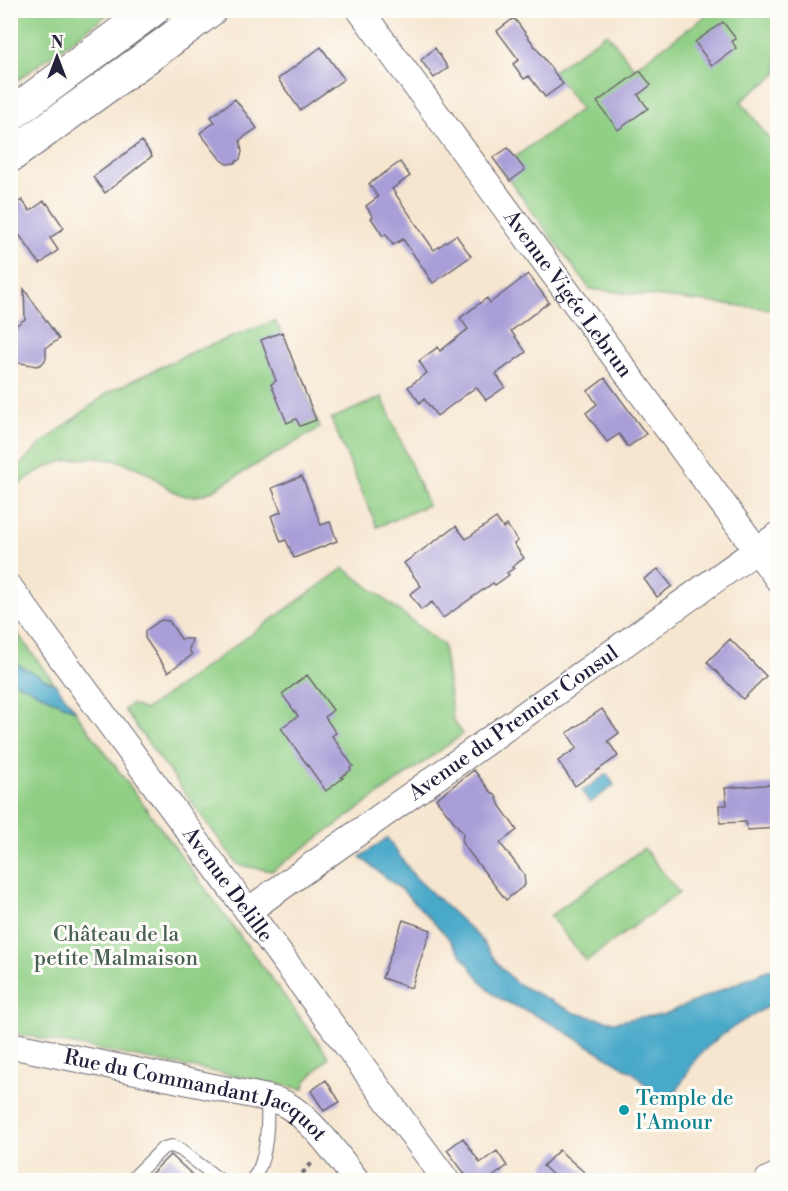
<svg xmlns="http://www.w3.org/2000/svg" width="788" height="1191" viewBox="0 0 788 1191" font-family="'Libre Bodoni',serif">
<style>
.green{fill:#90cf85;stroke:#597860;stroke-width:1.5}
.water{fill:#4aa9c9;stroke:#366682;stroke-width:1.5}
.building{fill:#a99ed7}
.lines{fill:none;stroke-linecap:round;stroke-linejoin:round}
.lane-casing{stroke:#6c676f;stroke-width:14}
.street-casing{stroke:#6c676f;stroke-width:28}
.primary-casing{stroke:#6c676f;stroke-width:35}
.path{stroke:#6c676f;stroke-width:4;stroke-dasharray:4.5 4.5;stroke-linecap:butt}
.lane{stroke:#fff;stroke-width:12}
.street{stroke:#fff;stroke-width:26}
.primary{stroke:#fff;stroke-width:33}
.culture-dot{fill:#0f9aa8;stroke:#fdfcf7;stroke-width:2}
.labels{text-anchor:middle;stroke-width:6;stroke-linejoin:round;paint-order:stroke}
.street-label{font-size:21px;fill:#22223b;stroke:#fdfcf7}
.park-label{font-size:21px;fill:#485f55;stroke:#fdfcf7}
.culture-label{font-size:21px;fill:#0d838f;stroke:#fdfcf7;text-anchor:start}
</style>
<rect width="100%" height="100%" fill="#fdfcf7"/>
<filter id="ink" filterUnits="userSpaceOnUse"><feTurbulence type="fractalNoise" baseFrequency=".0167" numOctaves="2"/><feDisplacementMap in="SourceGraphic" scale="12" xChannelSelector="R" yChannelSelector="G"/><feConvolveMatrix kernelMatrix="1 2 1 2 8 2 1 2 1" color-interpolation-filters="sRGB"/></filter>
<filter id="wash" filterUnits="userSpaceOnUse"><feTurbulence type="fractalNoise" baseFrequency=".008" numOctaves="4" result="noise"/><feDisplacementMap in="SourceGraphic" scale="24" xChannelSelector="R" yChannelSelector="G"/><feGaussianBlur stdDeviation="1.35" result="paint"/><feColorMatrix in="noise" values="0 0 0 0 0 0 0 0 0 0 0 0 0 0 0 0 0 1.4 0 .05"/><feComposite in="paint" operator="in"/></filter>
<g filter="url(#wash)">
<rect width="100%" height="100%" fill="#f6e6d0"/>
<path class="green" d="M 11,10 L 112,10 L 112,11 L 11,85 Z
M 713,11 L 777,11 L 777,74 L 741,101 L 773,144 L 778,183 L 777,310 L 590,289 L 500,168 L 581,109 L 553,71 L 607,33 L 634,68 Z
M 275,321 L 284,338 L 320,428 L 211,491 C 179,507 167,483 142,470 C 107,452 60,454 28,478 C 22,482 16,488 11,493 L 11,474 L 40,445 L 109,392 L 192,352 Z
M 382,397 L 428,505 L 377,527 L 331,419 Z
M 344,568 L 443,645 L 453,720 L 463,734 L 272,871 L 238,865 L 124,710 L 131,704 L 145,710 Z
M 10,623 L 329,1057 L 305,1082 L 304,1089 L 11,1033 Z
M 644,848 L 679,893 L 586,961 L 550,916 Z"/>
<path class="water" d="M 11,661 L 56,685 L 76,711 L 11,680 Z
M 607,774 L 614,785 L 590,803 L 582,791 Z
M 387,838 L 414,876 L 480,938 L 498,964 L 516,983 L 575,1013 L 614,1022 L 641,1017 L 663,1015 L 777,966 L 777,1001 C 750,1017 715,1035 695,1060 C 687,1070 671,1111 655,1105 C 649,1102 648,1091 645,1085 C 642,1080 637,1076 632,1072 L 556,1026 L 527,1011 L 504,1001 L 493,994 L 485,986 L 446,935 L 403,891 L 360,857 Z"/>
<g id="blocks">
<path class="building" d="M 514,18 L 563,84 L 545,97 L 529,76 L 524,79 L 513,64 L 519,60 L 497,31 Z
M 723,22 L 736,39 L 732,41 L 736,48 L 712,66 L 695,42 Z
M 321,47 L 344,79 L 300,110 L 278,79 Z
M 435,48 L 448,68 L 434,78 L 421,60 Z
M 640,71 L 651,85 L 638,95 L 648,108 L 618,130 L 597,102 Z
M 235,99 L 257,128 L 240,140 L 242,152 L 240,159 L 234,163 L 227,164 L 221,160 L 200,133 L 215,122 L 211,117 Z
M 142,141 L 152,156 L 105,193 L 93,177 Z
M 508,148 L 525,170 L 510,181 L 493,158 Z
M 400,162 L 410,176 L 392,189 L 434,250 L 456,235 L 471,256 L 433,283 L 403,239 L 393,245 L 386,234 L 383,236 L 371,218 L 373,217 L 366,206 L 378,197 L 369,184 Z
M 22,200 L 30,211 L 44,201 L 46,204 L 47,203 L 64,228 L 50,238 L 58,250 L 40,264 L 18,233 L 10,239 L 10,208 Z
M 528,274 L 549,302 L 511,331 L 526,352 L 496,374 L 505,387 L 486,400 L 476,387 L 437,416 L 424,399 L 420,403 L 408,387 L 427,373 L 419,361 L 438,347 L 440,351 L 468,329 L 460,318 L 487,298 L 490,303 Z
M 24,289 L 59,339 L 46,348 L 46,359 L 42,364 L 37,366 L 10,361 L 10,330 L 25,319 Z
M 282,332 L 316,420 L 300,426 L 296,419 L 287,423 L 271,384 L 276,381 L 261,340 Z
M 605,378 L 646,434 L 628,447 L 619,434 L 607,442 L 586,413 L 597,404 L 588,391 Z
M 302,476 L 321,525 L 330,522 L 337,541 L 294,558 L 286,540 L 281,542 L 271,516 L 281,512 L 272,488 Z
M 496,518 L 503,528 L 507,525 L 518,541 L 514,544 L 524,558 L 512,567 L 514,568 L 507,573 L 509,575 L 495,585 L 493,583 L 443,618 L 432,602 L 421,610 L 410,594 L 421,586 L 404,563 L 456,526 L 466,539 Z
M 658,569 L 672,586 L 657,597 L 644,579 Z
M 161,620 L 169,621 L 181,639 L 192,639 L 189,650 L 192,655 L 168,672 L 145,638 L 145,631 Z
M 730,639 L 766,676 L 743,699 L 707,662 Z
M 307,675 L 333,710 L 325,717 L 336,733 L 332,736 L 353,766 L 350,768 L 351,770 L 341,777 L 343,778 L 326,791 L 281,728 L 298,716 L 282,694 Z
M 602,709 L 619,733 L 608,741 L 618,756 L 575,786 L 558,761 L 577,748 L 567,733 Z
M 474,770 L 490,791 L 496,796 L 500,806 L 517,830 L 500,843 L 524,874 L 525,885 L 506,900 L 462,843 L 463,833 L 436,799 Z
M 777,784 L 777,828 L 747,830 L 746,822 L 720,823 L 719,805 L 727,805 L 725,788 Z
M 403,920 L 431,930 L 411,988 L 382,978 Z
M 326,1080 L 340,1102 L 324,1111 L 311,1091 Z
M 463,1138 L 480,1163 L 497,1151 L 507,1166 L 491,1178 L 493,1180 L 461,1180 L 460,1177 L 465,1174 L 447,1150 Z
M 559,1150 L 593,1180 L 558,1180 L 543,1166 Z
M 170,1155 L 171,1155 L 198,1180 L 145,1180 Z"/>
</g>
</g>
<g filter="url(#ink)">
<use href="#blocks" fill-opacity="0" stroke="#6c676f" stroke-width="1.5"/>
<g class="lines">
<g class="lane-casing">
<path id="lane" d="M 131,1180 L 163,1148 L 172,1146 L 181,1150 L 220,1180
M 251,1180 C 268,1165 268,1120 267,1098"/>
</g>
<g class="street-casing">
<g id="street">
<path id="s1" d="M 360,10 L 778,579"/>
<path id="s2" d="M 10,588 L 446,1180"/>
<path id="s3" d="M 249,910 L 778,535"/>
<path id="s4" d="M 10,1045 L 267,1098 C 273,1100 280,1101 285,1104 C 310,1117 339,1157 356,1180"/>
<path d="M 768,1180 L 778,1175"/>
</g>
</g>
<g class="primary-casing">
<path id="primary" d="M 10,115 L 152,10
M 10,156 L 165,44 L 210,10"/>
</g>
<path class="path" d="M 296,1180 L 314,1161"/>
<use href="#lane" class="lane"/>
<use href="#street" class="street"/>
<use href="#primary" class="primary"/>
</g>
</g>
<circle class="culture-dot" cx="624" cy="1110" r="6"/>
<g class="labels">
<g class="street-label">
<text dy="7" stroke="none"><textPath href="#s1" startOffset="352">Avenue Vigée Lebrun</textPath></text>
<text dy="7" stroke="none"><textPath href="#s3" startOffset="324">Avenue du Premier Consul</textPath></text>
<text dy="7" stroke="none"><textPath href="#s2" startOffset="368">Avenue Delille</textPath></text>
<text dy="7" stroke="none"><textPath href="#s4" startOffset="194">Rue du Commandant Jacquot</textPath></text>
</g>
<g class="park-label">
<text x="116" y="941">Château de la<tspan x="116" dy="24">petite Malmaison</tspan></text>
</g>
<g class="culture-label">
<text x="636" y="1105">Temple de<tspan x="636" dy="24">l'Amour</tspan></text>
</g>
</g>
<rect width="788" height="1191" fill="none" stroke="#fdfcf7" stroke-width="36"/>
<g transform="translate(57 57)" stroke="#fdfcf7" stroke-width="4.5" paint-order="stroke">
<path d="M0-4.5L10 22L0 15L-10 22Z" fill="#22223b"/>
<text y="-9" font-size="16" font-weight="bold" text-anchor="middle" fill="#22223b">N</text>
</g>
</svg>
